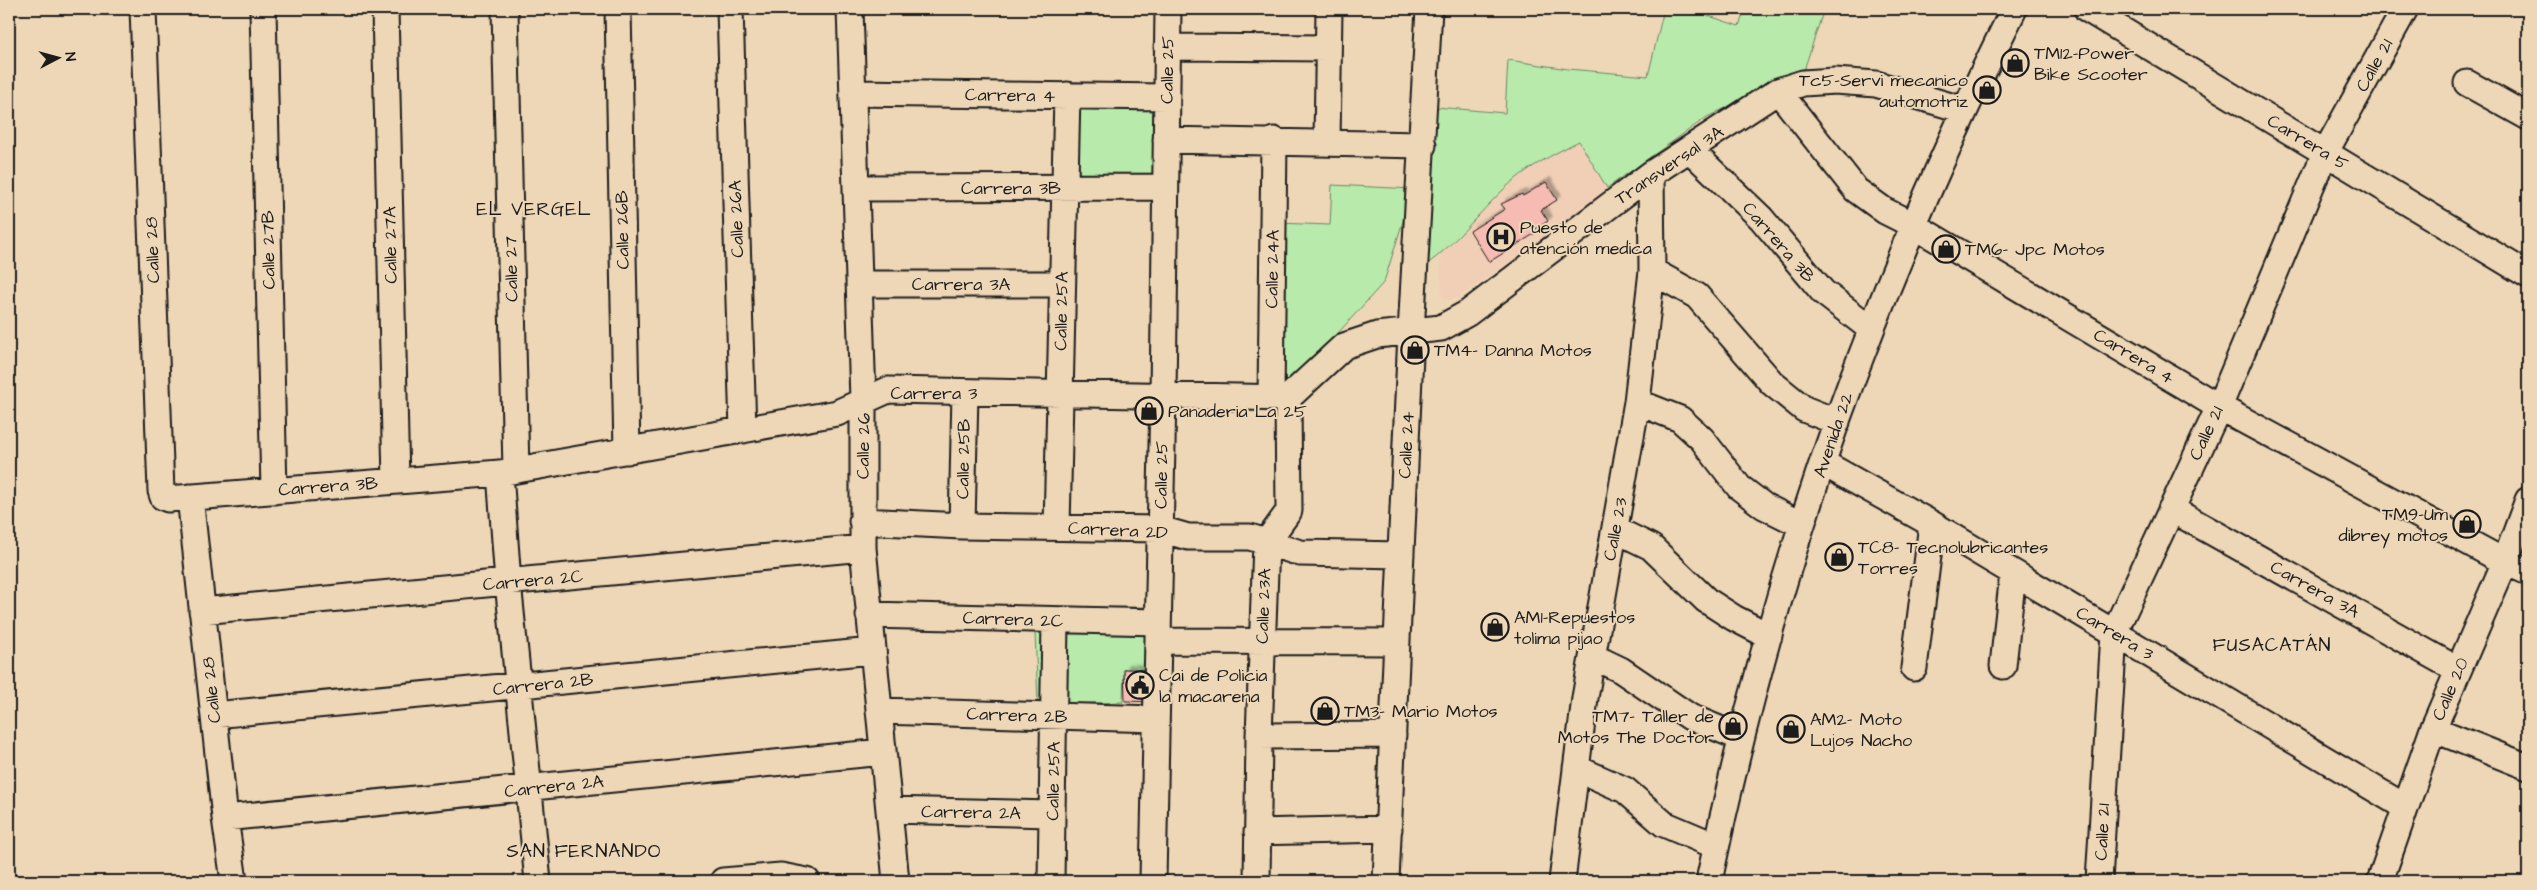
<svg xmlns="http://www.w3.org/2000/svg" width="2537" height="890" viewBox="0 0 2537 890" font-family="'Architects Daughter',sans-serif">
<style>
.built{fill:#f0cfb6}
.green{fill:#b8eaab;stroke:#6a8364}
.building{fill:#f6bbb2;stroke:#1c1c1c;filter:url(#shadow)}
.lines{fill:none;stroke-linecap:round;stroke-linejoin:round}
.minor-casing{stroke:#1c1c1c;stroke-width:29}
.minor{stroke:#eed7b7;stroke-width:25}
.labels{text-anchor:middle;stroke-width:4;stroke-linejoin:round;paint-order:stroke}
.poi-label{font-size:18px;fill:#1c1c1c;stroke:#eed7b7;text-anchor:start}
.street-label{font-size:18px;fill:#1c1c1c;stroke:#eed7b7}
.neighbourhood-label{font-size:19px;letter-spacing:1px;fill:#1c1c1c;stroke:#eed7b7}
</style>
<defs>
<filter id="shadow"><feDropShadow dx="4.5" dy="-4.5" stdDeviation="1" flood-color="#0004"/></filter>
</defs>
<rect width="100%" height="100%" fill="#eed7b7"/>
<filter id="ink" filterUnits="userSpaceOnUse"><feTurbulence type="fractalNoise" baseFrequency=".02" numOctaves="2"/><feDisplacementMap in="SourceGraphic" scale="10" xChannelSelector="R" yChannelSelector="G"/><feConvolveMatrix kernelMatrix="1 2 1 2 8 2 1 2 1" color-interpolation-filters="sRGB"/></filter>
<g filter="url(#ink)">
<path class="built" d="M 1579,141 L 1607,188 L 1570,219 L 1458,298 L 1449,300 L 1442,298 L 1440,255 L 1505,188 L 1534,164 Z"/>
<path class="green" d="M 1664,9 L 1688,9 L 1739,26 L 1745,9 L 1824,9 L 1804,70 L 1707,117 L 1607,188 L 1579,141 C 1552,155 1526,168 1504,189 C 1478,214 1455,244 1426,265 L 1436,107 L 1505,113 L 1508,60 L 1568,69 L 1648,76 Z
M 1072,98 L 1165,99 L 1164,180 L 1070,179 Z
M 1332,185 L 1413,189 L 1384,282 L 1312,362 L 1285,382 L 1277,223 L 1330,225 Z
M 1156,607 L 1155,670 L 1124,669 L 1123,702 L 1038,705 L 1034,608 Z"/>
<path class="building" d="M 1546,182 L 1557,200 L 1541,210 L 1548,221 L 1532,231 L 1534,234 L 1489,262 L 1470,231 L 1505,209 L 1501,204 L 1522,194 L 1523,196 Z
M 1124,669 L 1155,670 L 1155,702 L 1125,701 Z"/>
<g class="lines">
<g class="minor-casing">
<path id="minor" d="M 143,9 L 161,491 L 163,497 L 168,499 L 500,473 L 837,413 L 888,390 L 1288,398
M 263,9 L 274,491
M 385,9 L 396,481
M 505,9 L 516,470
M 618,9 L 627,451
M 730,9 L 743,430
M 850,9 L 863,400 L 863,548 L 896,881
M 2087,9 L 2528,275
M 1167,47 L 1328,48
M 2467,83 L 2528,117
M 1778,91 L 1856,190 L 1885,211 L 1913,225 L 2219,407 L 2505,562 L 2528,572
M 853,93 L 1166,97
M 1166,140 L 1423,145
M 1327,142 L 1329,9
M 1690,150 L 1761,218 L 1823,292 L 1871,329
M 856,188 L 1165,187
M 1652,271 L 1697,296 L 1772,383 L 1804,409 L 1837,422
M 859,284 L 1062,284
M 1271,398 L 1274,140
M 1288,398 L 1344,346 L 1377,335 L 1441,328 L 1468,313 L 1651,174 L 1778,91 L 1803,83 L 1835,81 L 1876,84 L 1964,110
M 1637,402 L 1680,419 L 1702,439 L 1739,487 L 1764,506 L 1802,525
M 1823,463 L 1932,524 L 2405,807
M 500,473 L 508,582 L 538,881
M 190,497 L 225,818 L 234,881
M 2171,509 L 2458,670
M 862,521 L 962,526 L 1160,529 L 1188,537 L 1250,537 L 1300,553 L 1401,555
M 962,526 L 965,393
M 1057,527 L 1067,95
M 1616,530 L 1651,547 L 1706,600 L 1734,618 L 1769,636
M 202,611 L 863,548
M 869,615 L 1158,622
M 1158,641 L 1397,642
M 1594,657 L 1621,670 L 1690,717 L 1741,738
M 2003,666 L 2013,573
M 1914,668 L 1932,524
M 879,711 L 1156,719
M 214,715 L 872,651
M 2433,729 L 2528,767
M 1259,736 L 1393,735
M 1576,768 L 1625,790 L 1664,824 L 1716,846
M 889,810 L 1052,814
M 225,818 L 883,752
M 1257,832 L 1389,829
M 723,881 L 781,876 L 807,881
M 1051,881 L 1055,621
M 1153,881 L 1163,396 L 1168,9
M 1257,881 L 1259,736 L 1266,543 L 1289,511 L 1288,398
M 1386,881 L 1411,333 L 1429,9
M 1562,881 L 1585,698 L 1637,402 L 1652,271 L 1651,174
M 1709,881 C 1748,693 1801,507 1872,328 C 1914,219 1962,113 2014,9
M 2099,881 L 2114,633 L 2219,407 L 2325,153 L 2405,9
M 2380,881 L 2433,729 L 2505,562 L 2528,500"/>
</g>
<use href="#minor" class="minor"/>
</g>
</g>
<defs>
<g id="shop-ring" transform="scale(1.4375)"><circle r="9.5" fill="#eed7b7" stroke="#1c1c1c" stroke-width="1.5"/><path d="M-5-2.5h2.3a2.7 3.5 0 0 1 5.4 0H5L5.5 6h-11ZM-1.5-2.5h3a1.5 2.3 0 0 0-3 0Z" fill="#1c1c1c"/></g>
<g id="hospital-ring" transform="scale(1.4375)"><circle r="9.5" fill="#eed7b7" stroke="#1c1c1c" stroke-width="1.5"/><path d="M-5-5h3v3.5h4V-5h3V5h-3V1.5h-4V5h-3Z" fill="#1c1c1c"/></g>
<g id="civic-ring" transform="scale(1.4375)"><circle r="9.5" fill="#eed7b7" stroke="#1c1c1c" stroke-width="1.5"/><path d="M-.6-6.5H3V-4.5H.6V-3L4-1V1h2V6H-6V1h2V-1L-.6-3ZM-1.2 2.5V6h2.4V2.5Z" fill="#1c1c1c"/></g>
</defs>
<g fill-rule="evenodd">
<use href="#shop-ring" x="2015" y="63"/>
<use href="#shop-ring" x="1987" y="90"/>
<use href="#hospital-ring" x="1501" y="237"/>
<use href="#shop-ring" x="1946" y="249"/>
<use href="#shop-ring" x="1415" y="350"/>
<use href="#shop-ring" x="1149" y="411"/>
<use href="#shop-ring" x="2467" y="524"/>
<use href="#shop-ring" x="1839" y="557"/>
<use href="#shop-ring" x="1495" y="627"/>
<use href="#civic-ring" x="1140" y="685"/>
<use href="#shop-ring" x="1325" y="711"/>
<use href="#shop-ring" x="1733" y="726"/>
<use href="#shop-ring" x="1791" y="729"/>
</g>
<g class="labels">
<g class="poi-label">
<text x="2034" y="59">TM12-Power<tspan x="2034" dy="21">Bike Scooter</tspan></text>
<text x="1968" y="86" text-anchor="end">Tc5-Servi mecanico<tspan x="1968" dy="21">automotriz</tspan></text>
<text x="1520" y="233">Puesto de<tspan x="1520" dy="21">atención medica</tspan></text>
<text x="1965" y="255">TM6- Jpc Motos</text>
<text x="1434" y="356">TM4- Danna Motos</text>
<text x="1168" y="417">Panaderia La 25</text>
<text x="2448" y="520" text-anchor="end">TM9-Um<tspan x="2448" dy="21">dibrey motos</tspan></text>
<text x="1858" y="553">TC8- Tecnolubricantes<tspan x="1858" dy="21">Torres</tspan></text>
<text x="1514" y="623">AM1-Repuestos<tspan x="1514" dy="21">tolima pijao</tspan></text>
<text x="1159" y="681">Cai de Policia<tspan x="1159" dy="21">la macarena</tspan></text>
<text x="1344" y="717">TM3- Mario Motos</text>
<text x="1714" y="722" text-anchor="end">TM7- Taller de<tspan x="1714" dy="21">Motos The Doctor</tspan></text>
<text x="1810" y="725">AM2- Moto<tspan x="1810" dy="21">Lujos Nacho</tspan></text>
</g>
<g class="street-label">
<text transform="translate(2374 65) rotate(-61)" y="6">Calle 21</text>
<text transform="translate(1167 70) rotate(-89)" y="6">Calle 25</text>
<text transform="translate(1010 95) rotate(1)" y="6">Carrera 4</text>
<text transform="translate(2308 142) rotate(31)" y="6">Carrera 5</text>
<text transform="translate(1669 165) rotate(-34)" y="6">Transversal 3A</text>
<text x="1011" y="194">Carrera 3B</text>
<text transform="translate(736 219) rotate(-92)" y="6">Calle 26A</text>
<text transform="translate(622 230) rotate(-91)" y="6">Calle 26B</text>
<text transform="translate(1779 242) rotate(49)" y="6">Carrera 3B</text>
<text transform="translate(390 245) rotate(-91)" y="6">Calle 27A</text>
<text transform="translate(152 250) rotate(-92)" y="6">Calle 28</text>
<text transform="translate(268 250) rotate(-91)" y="6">Calle 27B</text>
<text transform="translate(511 269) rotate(-91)" y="6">Calle 27</text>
<text transform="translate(1272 269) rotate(-89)" y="6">Calle 24A</text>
<text x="961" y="290">Carrera 3A</text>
<text transform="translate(1061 311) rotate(-89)" y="6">Calle 25A</text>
<text transform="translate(2134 356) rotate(31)" y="6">Carrera 4</text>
<text x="934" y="399">Carrera 3</text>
<text transform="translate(2206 433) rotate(-65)" y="6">Calle 21</text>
<text transform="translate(1833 435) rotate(-71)" y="6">Avenida 22</text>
<text transform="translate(1406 445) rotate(-87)" y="6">Calle 24</text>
<text transform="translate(863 446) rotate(-89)" y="6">Calle 26</text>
<text transform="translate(963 459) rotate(-89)" y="6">Calle 25B</text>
<text transform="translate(1161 475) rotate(-89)" y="6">Calle 25</text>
<text transform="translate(328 486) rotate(-4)" y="6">Carrera 3B</text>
<text transform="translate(1615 529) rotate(-79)" y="6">Calle 23</text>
<text transform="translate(1118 530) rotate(3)" y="6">Carrera 2D</text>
<text transform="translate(533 580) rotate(-5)" y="6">Carrera 2C</text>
<text transform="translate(2315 589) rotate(29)" y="6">Carrera 3A</text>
<text transform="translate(1263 606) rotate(-88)" y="6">Calle 23A</text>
<text transform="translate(1013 619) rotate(2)" y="6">Carrera 2C</text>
<text transform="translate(2115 633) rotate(31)" y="6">Carrera 3</text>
<text transform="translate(543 684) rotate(-6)" y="6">Carrera 2B</text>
<text transform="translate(2450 689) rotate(-67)" y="6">Calle 20</text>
<text transform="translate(211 690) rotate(-96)" y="6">Calle 28</text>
<text transform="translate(1017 715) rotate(2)" y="6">Carrera 2B</text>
<text transform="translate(1053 781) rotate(-89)" y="6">Calle 25A</text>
<text transform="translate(554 786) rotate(-6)" y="6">Carrera 2A</text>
<text transform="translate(971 812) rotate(1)" y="6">Carrera 2A</text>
<text transform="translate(2102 832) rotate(-87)" y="6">Calle 21</text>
</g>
<g class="neighbourhood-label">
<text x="534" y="215">EL VERGEL</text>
<text x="2272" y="651">FUSACATÁN</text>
<text x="584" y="857">SAN FERNANDO</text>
</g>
</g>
<rect width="2537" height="890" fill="none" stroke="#eed7b7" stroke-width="30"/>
<rect x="15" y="15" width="2507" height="860" fill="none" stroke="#1c1c1c" stroke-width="2" filter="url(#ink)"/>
<g transform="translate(58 58) rotate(84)" stroke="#eed7b7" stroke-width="4" paint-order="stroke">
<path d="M0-4L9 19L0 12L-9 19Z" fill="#1c1c1c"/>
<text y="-8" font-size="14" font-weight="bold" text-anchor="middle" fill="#1c1c1c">N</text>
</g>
</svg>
